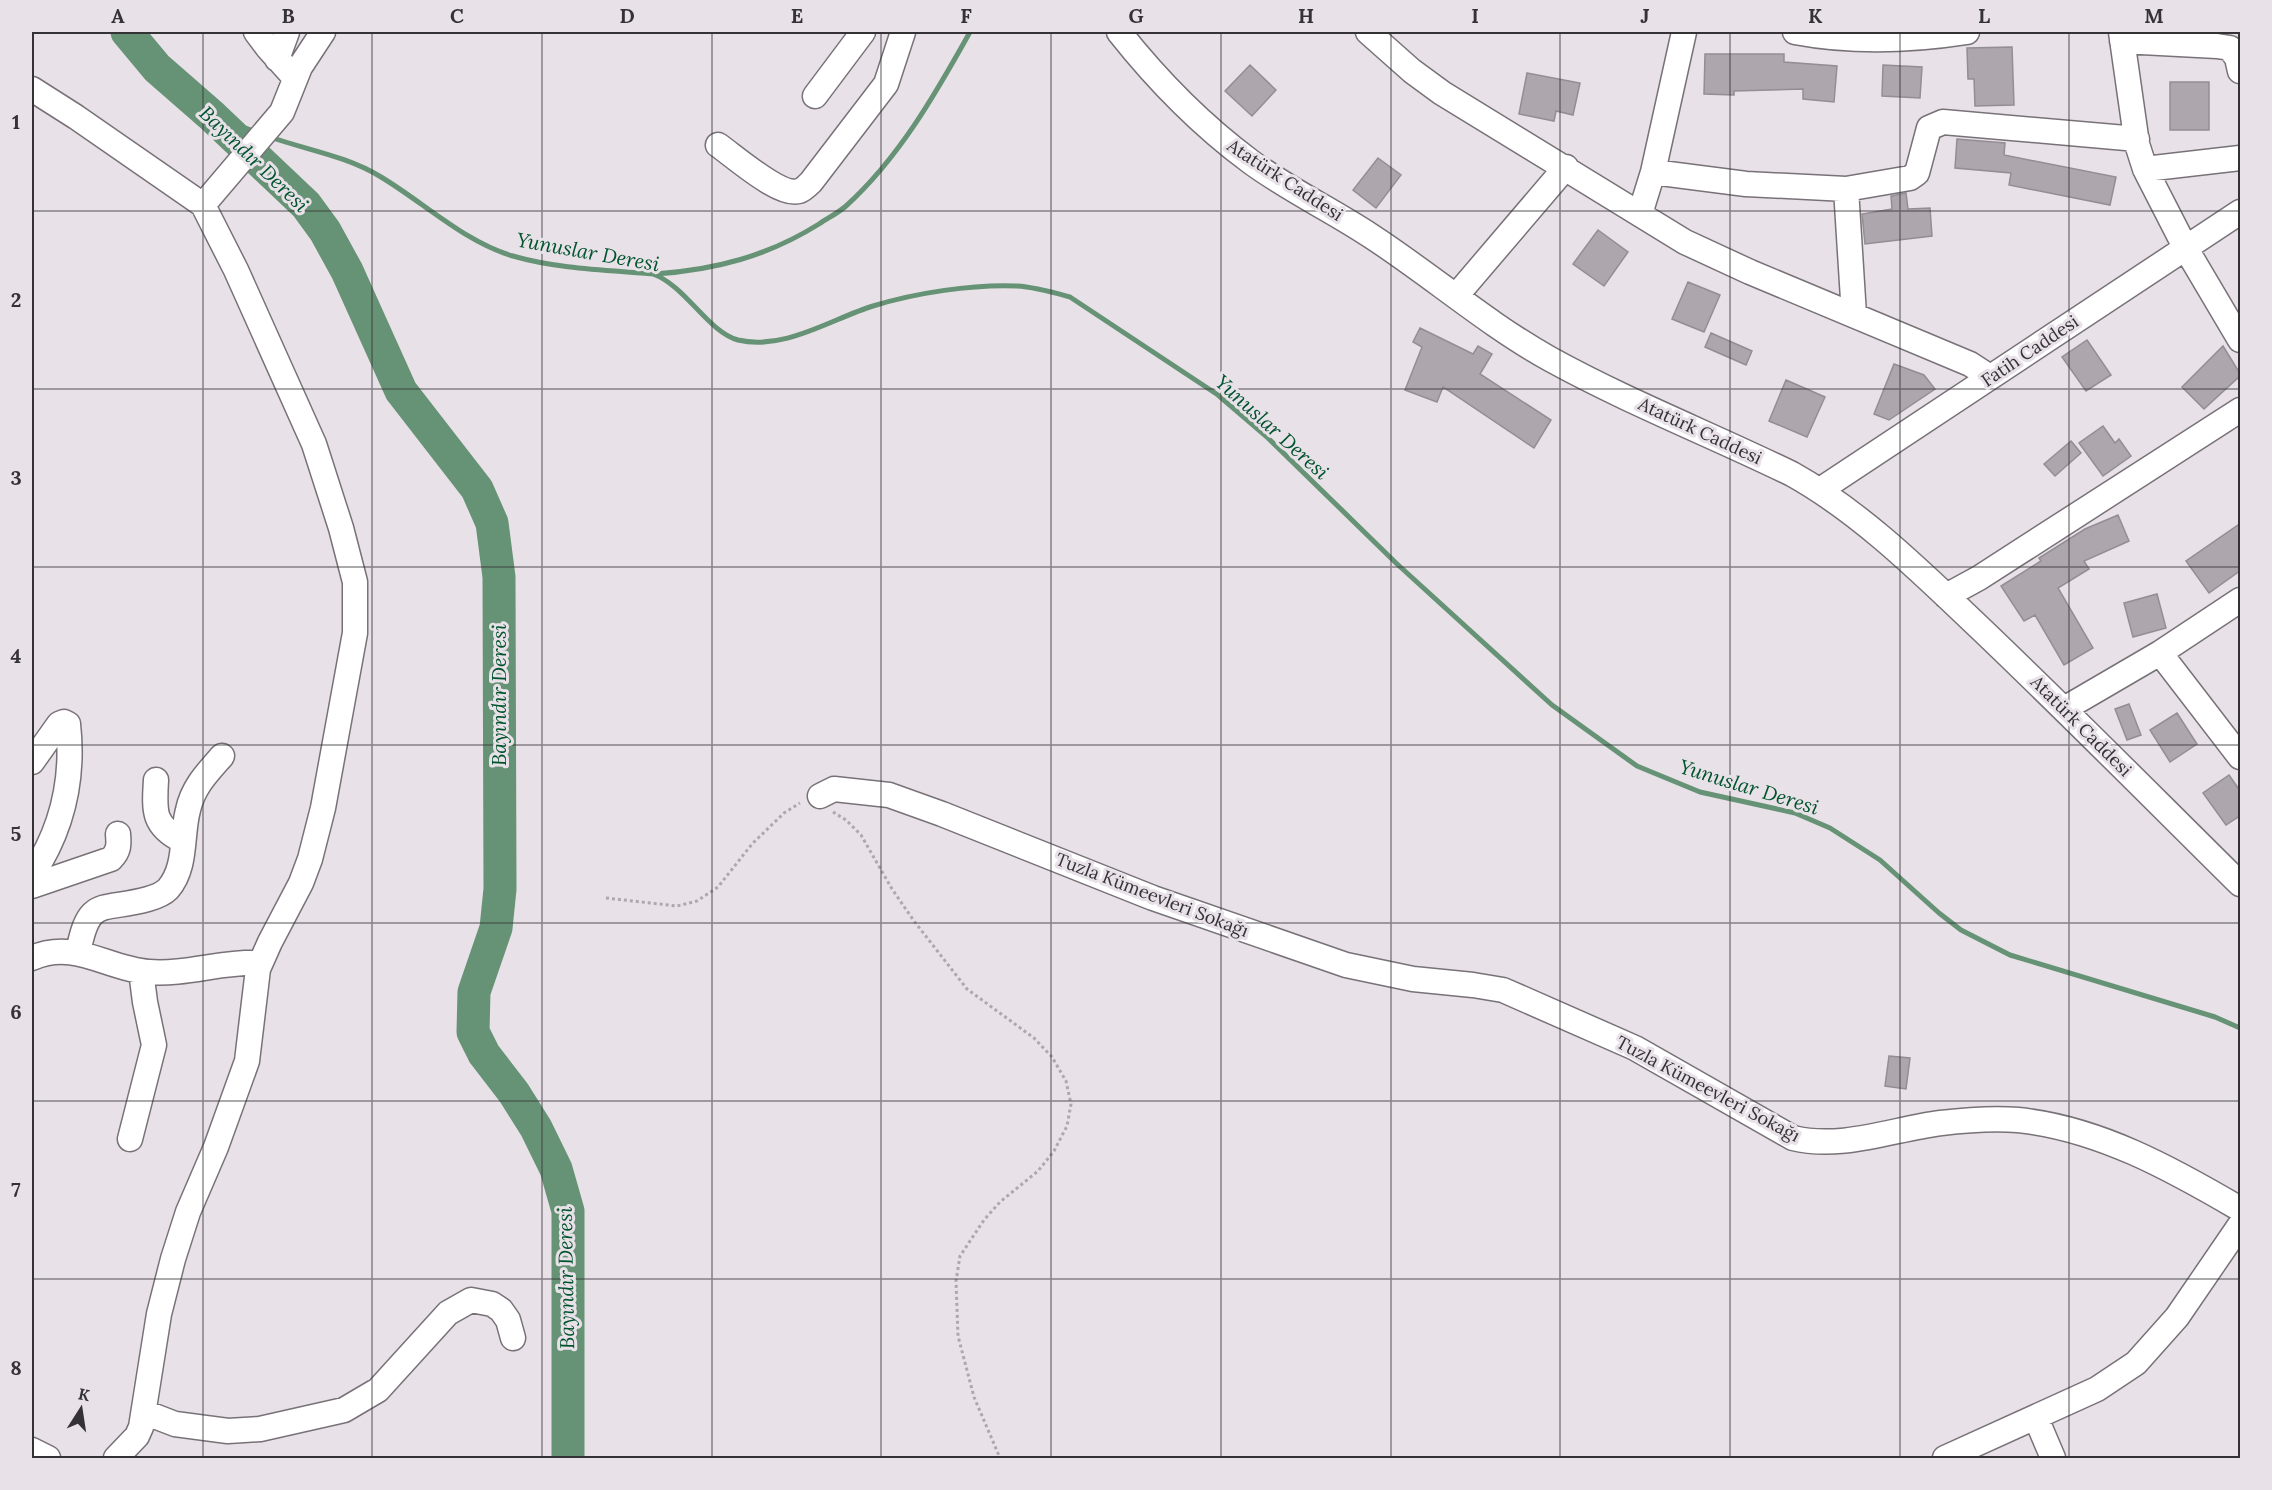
<svg xmlns="http://www.w3.org/2000/svg" width="2272" height="1490" viewBox="0 0 2272 1490" font-family="Lora,serif">
<style>
.lines{fill:none;stroke-linecap:round;stroke-linejoin:round}
.stream{stroke:#669375;stroke-width:5}
.river{stroke:#669375;stroke-width:33}
.building{fill:#ada6ad;stroke:#938d94;stroke-width:1.5}
.minor-casing{stroke:#787278;stroke-width:27}
.path{stroke:#aea8ae;stroke-width:3;stroke-dasharray:3 3;stroke-linecap:butt}
.minor{stroke:#fff;stroke-width:24}
.grid{fill:none;stroke:#353235;stroke-width:1.5;stroke-opacity:0.55}
.labels{text-anchor:middle;stroke-width:6;stroke-linejoin:round;paint-order:stroke}
.street-label{font-size:18px;fill:#353235;stroke:#e8e1e8}
.water-label{font-size:20px;font-style:italic;fill:#00542d;stroke:#e8e1e8}
.neatline{fill:none;stroke:#353235;stroke-width:2}
.grid-label{font-size:20px;text-anchor:middle;font-weight:bold;fill:#353235}
</style>
<rect width="100%" height="100%" fill="#e8e1e8"/>
<g class="lines">
<path class="stream" d="M 212,116 L 256,132
M 270,137 C 307,150 347,156 381,177 C 423,202 466,243 513,256 C 558,269 607,270 653,274 C 686,286 708,332 738,340 C 784,351 831,319 873,306 C 915,293 973,284 1017,286 C 1035,287 1052,292 1070,297 L 1218,395 L 1267,437 L 1396,563 L 1552,705 L 1637,766 L 1700,792 L 1795,813 L 1830,828 L 1880,860 L 1939,913 L 1961,930 L 2010,955 L 2215,1017 L 2240,1028
M 655,274 C 715,270 768,256 819,224 C 828,218 838,213 846,206 C 899,158 936,93 970,32"/>
<path class="river" d="M 127,32 L 157,68 L 212,116 L 306,205 L 325,231 L 347,271 L 401,391 L 477,489 L 492,523 L 499,577 L 500,889 L 496,928 L 474,992 L 473,1032 L 484,1054 L 514,1093 L 536,1128 L 556,1169 L 568,1211 L 568,1458"/>
</g>
<path class="building" d="M 2012,47 L 2014,105 L 1975,106 L 1974,79 L 1968,79 L 1967,48 Z
M 1705,54 L 1784,54 L 1784,62 L 1837,66 L 1834,102 L 1803,99 L 1803,89 L 1734,91 L 1734,95 L 1704,94 Z
M 1250,65 L 1276,90 L 1252,116 L 1225,91 Z
M 1883,65 L 1922,67 L 1920,98 L 1882,96 Z
M 1527,73 L 1580,83 L 1573,115 L 1556,111 L 1554,121 L 1519,114 Z
M 2170,82 L 2209,82 L 2209,130 L 2170,130 Z
M 1957,139 L 2005,143 L 2004,155 L 2116,177 L 2110,205 L 2009,185 L 2011,173 L 1955,168 Z
M 1378,158 L 1401,175 L 1376,208 L 1353,190 Z
M 1906,193 L 1908,209 L 1930,208 L 1932,236 L 1865,244 L 1862,214 L 1892,209 L 1891,196 Z
M 1598,230 L 1628,252 L 1604,286 L 1573,264 Z
M 1688,282 L 1720,295 L 1704,332 L 1672,319 Z
M 1420,328 L 1473,354 L 1478,346 L 1492,354 L 1480,374 L 1551,420 L 1534,448 L 1443,387 L 1437,402 L 1405,390 L 1422,347 L 1413,342 Z
M 1711,333 L 1752,351 L 1746,365 L 1705,347 Z
M 2087,340 L 2111,375 L 2086,391 L 2062,357 Z
M 2223,346 L 2241,375 L 2204,409 L 2182,387 Z
M 1894,364 L 1924,375 L 1935,389 L 1889,420 L 1874,414 Z
M 1786,380 L 1825,397 L 1807,437 L 1769,421 Z
M 2103,426 L 2115,443 L 2119,439 L 2131,456 L 2103,476 L 2079,443 Z
M 2071,441 L 2081,453 L 2055,476 L 2044,464 Z
M 2118,515 L 2129,541 L 2084,561 L 2089,569 L 2058,588 L 2093,648 L 2064,665 L 2035,615 L 2024,621 L 2001,586 L 2041,561 L 2039,558 L 2085,529 Z
M 2241,523 L 2241,570 L 2209,593 L 2186,561 Z
M 2157,594 L 2166,628 L 2133,637 L 2124,603 Z
M 2129,704 L 2141,735 L 2127,740 L 2115,709 Z
M 2177,713 L 2197,744 L 2170,762 L 2150,730 Z
M 2229,775 L 2241,792 L 2241,815 L 2226,825 L 2203,793 Z
M 1889,1056 L 1910,1058 L 1906,1089 L 1885,1086 Z"/>
<g class="lines">
<g class="minor-casing">
<path id="minor" d="M 256,32 L 268,48 L 295,78
M 1119,32 C 1157,80 1201,125 1251,162 C 1289,190 1332,210 1371,236 C 1431,275 1487,324 1550,359 C 1628,402 1712,435 1792,474 C 1862,513 1923,574 1981,629 C 2069,713 2154,799 2240,884
M 1368,32 L 1412,71 L 1442,93 L 1685,242 L 1750,272 L 1970,364 L 1990,377
M 1795,32 C 1853,43 1909,41 1967,32
M 2121,32 L 2137,144 L 2145,169 L 2185,247 L 2240,340
M 2122,41 L 2217,46 L 2230,48 L 2237,58 L 2240,71
M 277,59 L 287,32
M 32,89 L 76,117 L 203,205 L 236,270 L 314,444 L 341,528 L 355,582 L 355,633 L 323,808 L 310,859 L 301,883 L 270,942 L 258,969 L 247,1061 L 216,1147 L 188,1212 L 173,1259 L 159,1314 L 141,1427 L 137,1436 L 116,1458
M 815,96 L 863,32
M 718,145 C 734,156 780,197 799,191 C 803,190 808,185 811,182 L 886,84 L 903,32
M 2145,169 L 2240,158
M 1653,172 L 1746,184 L 1846,189 L 1910,178 L 1917,173 L 1929,128 L 1943,122 L 2137,139
M 1846,189 L 1854,315
M 203,205 L 282,112 L 300,67 L 323,32
M 1640,214 L 1653,172 L 1684,32
M 1456,296 L 1566,167
M 1820,490 L 2240,212
M 1946,596 L 1979,578 L 2240,410
M 2160,653 L 2240,757
M 2064,709 L 2160,653 L 2240,600
M 32,762 L 59,724 L 64,722 L 68,724 C 74,778 62,830 32,875
M 156,780 C 154,812 153,826 183,841
M 820,796 L 834,789 L 889,795 L 942,814 L 1153,898 L 1346,965 L 1413,979 L 1473,985 L 1503,990 L 1635,1048 L 1793,1138 C 1842,1150 1893,1129 1941,1123 C 1966,1120 1994,1118 2018,1120 C 2098,1128 2172,1169 2240,1209
M 32,886 L 111,859 C 119,851 119,845 118,834
M 78,953 C 89,895 101,912 148,899 C 155,897 163,894 168,889 C 187,867 181,836 188,810 C 193,787 207,773 222,756
M 32,958 C 75,939 107,969 149,972 C 186,975 223,961 260,963
M 130,1139 L 154,1045 L 145,1002 L 141,971
M 144,1412 L 175,1424 L 228,1431 L 260,1429 L 344,1410 L 378,1390 L 448,1313 L 471,1300 L 492,1304 L 501,1310 L 508,1320 L 513,1338
M 2036,1418 L 2053,1458
M 32,1450 L 48,1458
M 1945,1458 L 2097,1389 L 2136,1363 L 2177,1317 L 2240,1225"/>
</g>
<path class="path" d="M 833,812 L 846,820 L 861,835 L 892,889 L 914,921 L 967,989 L 1034,1038 L 1052,1057 L 1066,1081 L 1071,1104 L 1067,1126 L 1054,1151 L 1038,1171 L 1000,1202 L 984,1220 L 960,1256 L 956,1281 L 958,1336 L 974,1397 L 1000,1458
M 606,898 L 677,906 L 697,901 L 718,887 L 752,844 L 784,813 L 800,803"/>
<use href="#minor" class="minor"/>
</g>
<path class="grid" d="M 203,32 L 203,1458M 372,32 L 372,1458M 542,32 L 542,1458M 712,32 L 712,1458M 881,32 L 881,1458M 1051,32 L 1051,1458M 1221,32 L 1221,1458M 1391,32 L 1391,1458M 1560,32 L 1560,1458M 1730,32 L 1730,1458M 1900,32 L 1900,1458M 2069,32 L 2069,1458M 32,211 L 2240,211M 32,389 L 2240,389M 32,567 L 2240,567M 32,745 L 2240,745M 32,923 L 2240,923M 32,1101 L 2240,1101M 32,1279 L 2240,1279"/>
<g class="labels">
<g class="street-label">
<text transform="translate(1285 180) rotate(33)" y="6">Atatürk Caddesi</text>
<text transform="translate(2030 351) rotate(-34)" y="6">Fatih Caddesi</text>
<text transform="translate(1700 431) rotate(25)" y="6">Atatürk Caddesi</text>
<text transform="translate(2081 726) rotate(45)" y="6">Atatürk Caddesi</text>
<text transform="translate(1152 895) rotate(21)" y="6">Tuzla Kümeevleri Sokağı</text>
<text transform="translate(1708 1089) rotate(28)" y="6">Tuzla Kümeevleri Sokağı</text>
</g>
<g class="water-label">
<text transform="translate(254 159) rotate(44)" y="7">Bayındır Deresi</text>
<text transform="translate(588 252) rotate(10)" y="7">Yunuslar Deresi</text>
<text transform="translate(1272 427) rotate(42)" y="7">Yunuslar Deresi</text>
<text transform="translate(499 695) rotate(-90)" y="7">Bayındır Deresi</text>
<text transform="translate(1749 787) rotate(17)" y="7">Yunuslar Deresi</text>
<text transform="translate(566 1278) rotate(-91)" y="7">Bayındır Deresi</text>
</g>
</g>
<rect width="2272" height="1490" fill="none" stroke="#e8e1e8" stroke-width="66"/>
<g transform="translate(81 1409) rotate(12)" stroke="#e8e1e8" stroke-width="4.5" paint-order="stroke">
<path d="M0-4.5L10 22L0 15L-10 22Z" fill="#353235"/>
<text y="-9" font-size="16" font-weight="bold" text-anchor="middle" fill="#353235">K</text>
</g>
<rect x="33" y="33" width="2206" height="1424" class="neatline"/>
<g class="grid-label">
<text x="118" y="23">A</text>
<text x="288" y="23">B</text>
<text x="457" y="23">C</text>
<text x="627" y="23">D</text>
<text x="797" y="23">E</text>
<text x="966" y="23">F</text>
<text x="1136" y="23">G</text>
<text x="1306" y="23">H</text>
<text x="1475" y="23">I</text>
<text x="1645" y="23">J</text>
<text x="1815" y="23">K</text>
<text x="1984" y="23">L</text>
<text x="2154" y="23">M</text>
<text x="16" y="129">1</text>
<text x="16" y="307">2</text>
<text x="16" y="485">3</text>
<text x="16" y="663">4</text>
<text x="16" y="841">5</text>
<text x="16" y="1019">6</text>
<text x="16" y="1197">7</text>
<text x="16" y="1375">8</text>
</g>
</svg>
